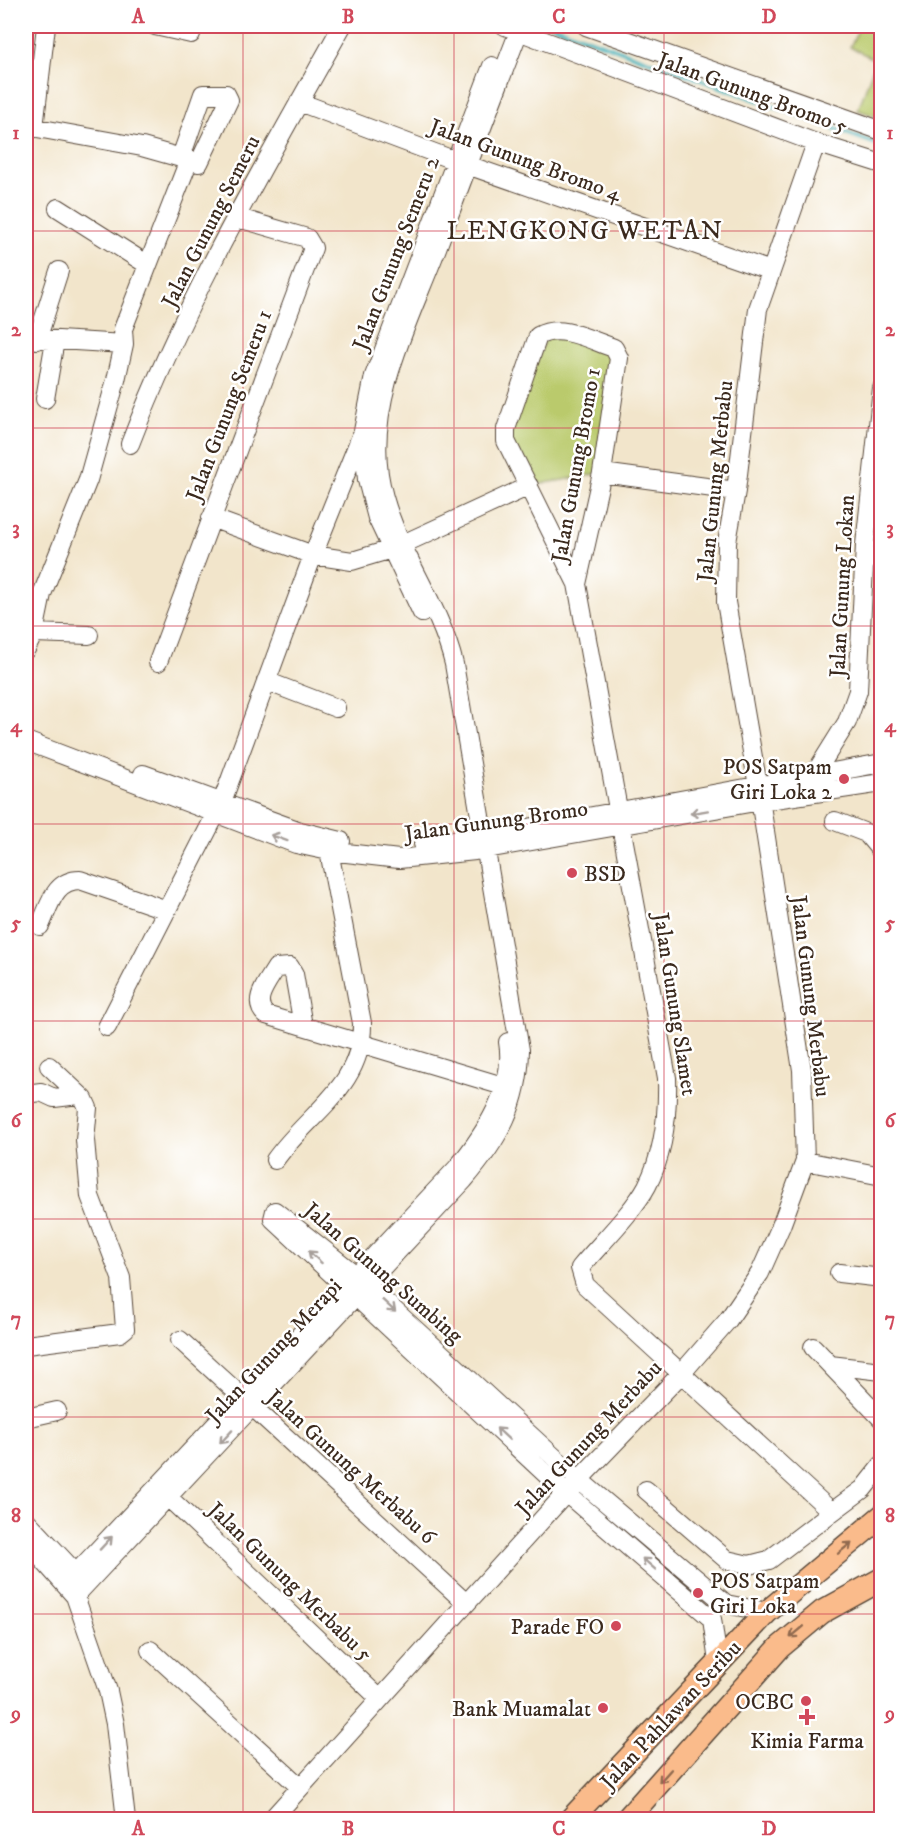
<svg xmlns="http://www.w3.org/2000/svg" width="907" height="1845" viewBox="0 0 907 1845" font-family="'IM FELL DW Pica',serif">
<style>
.green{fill:#baca6c;stroke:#7a7a45;stroke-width:1.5}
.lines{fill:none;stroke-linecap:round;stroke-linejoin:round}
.stream{stroke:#41b1b9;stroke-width:4}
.minor-casing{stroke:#564638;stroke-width:20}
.major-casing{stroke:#564638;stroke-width:25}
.minor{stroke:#fff;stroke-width:18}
.major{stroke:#fabb8b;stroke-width:22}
.oneway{stroke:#a79f9a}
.oneway2{stroke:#916b4f}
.grid{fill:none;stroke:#d1495b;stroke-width:1.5;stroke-opacity:0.55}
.poi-dot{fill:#d1495b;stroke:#fff;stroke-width:2}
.labels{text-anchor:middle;stroke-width:5;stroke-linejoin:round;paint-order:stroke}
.street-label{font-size:22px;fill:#3b2a1e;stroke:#fff}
.poi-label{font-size:22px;fill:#3b2a1e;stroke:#fff;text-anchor:end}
.quarter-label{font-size:26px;letter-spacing:1.5px;fill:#3b2a1e;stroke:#fff}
.neatline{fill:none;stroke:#d1495b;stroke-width:2}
.grid-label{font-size:20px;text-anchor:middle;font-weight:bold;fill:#d1495b}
</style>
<rect width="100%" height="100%" fill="#fff"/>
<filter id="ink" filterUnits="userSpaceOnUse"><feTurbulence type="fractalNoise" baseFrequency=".0167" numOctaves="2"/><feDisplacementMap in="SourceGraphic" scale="12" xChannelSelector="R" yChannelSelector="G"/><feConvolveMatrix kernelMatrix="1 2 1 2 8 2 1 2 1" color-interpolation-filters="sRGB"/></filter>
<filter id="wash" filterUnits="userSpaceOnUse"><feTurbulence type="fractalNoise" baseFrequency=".008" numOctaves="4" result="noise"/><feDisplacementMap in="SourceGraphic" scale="24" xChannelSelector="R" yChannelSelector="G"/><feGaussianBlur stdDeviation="1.35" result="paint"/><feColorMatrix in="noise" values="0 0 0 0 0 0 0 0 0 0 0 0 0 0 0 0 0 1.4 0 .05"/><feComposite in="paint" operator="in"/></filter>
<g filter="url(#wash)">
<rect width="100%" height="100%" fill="#f2e5cb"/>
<path class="green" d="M 860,26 L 881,26 L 881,118 L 858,110 L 876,60 L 850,47 Z
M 549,329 L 618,353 L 602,473 L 529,486 L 506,441 Z"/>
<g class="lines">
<path class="stream" d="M 553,26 L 882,146"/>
</g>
</g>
<g filter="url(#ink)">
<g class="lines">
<g class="minor-casing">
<path id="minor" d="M 155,26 L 191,34
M 505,26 L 816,143 L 882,164
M 586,26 L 882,131
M 299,102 L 456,161 L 771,271
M 26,126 L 142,147 L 199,163 L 229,100 L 226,94 L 203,94 L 181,157
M 34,128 L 46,26
M 58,208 L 148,265
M 26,338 L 124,344
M 37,340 L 59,271
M 45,399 L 55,340
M 130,444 C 186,298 266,162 342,26
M 602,473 L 736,491
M 211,518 L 313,555 L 352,561 L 392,549 L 529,486
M 577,584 L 602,473 L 619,358 L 614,348 C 590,340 561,323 538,336 L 506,429 L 506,441 L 577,584 L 667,1078 C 668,1114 664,1153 647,1186 C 633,1212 599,1245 580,1268 L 585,1285 L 832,1512
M 422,613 L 377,518 L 367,480 L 363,431 L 374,376 L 492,66
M 34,633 L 89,635
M 26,649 L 34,633 L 42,594 L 88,480 L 116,380 L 124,344 L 123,329 L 189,160
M 158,662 L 313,248 L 307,238 L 235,217
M 266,681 L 336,708
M 26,741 L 296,844 L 329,851 L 399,859 L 475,851 L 761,801 L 882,783
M 143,774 L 300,831 L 341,841
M 814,775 L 847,722 L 858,691 L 865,545 L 882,388
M 835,821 L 866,833 L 882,852
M 423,844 L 473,838 L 882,763
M 40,926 C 50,905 54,880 80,880 L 167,910
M 303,1026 L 294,974 L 290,967 L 276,968 C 267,983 251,1001 266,1015 L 503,1086 L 515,1088
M 107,1027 L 222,802 L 313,555 L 361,436
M 26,1094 L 41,1092 L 54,1098 L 79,1095
M 275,1160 C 308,1113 363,1087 362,1023 L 329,851 L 332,842
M 805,1161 L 882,1176
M 839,1273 L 882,1278
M 180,1340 L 466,1603
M 26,1345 L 120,1333 L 125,1329 L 121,1278 L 90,1196 L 85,1140 L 88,1108 L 84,1099 L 49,1066
M 813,1347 L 882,1419
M 830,1365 L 882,1371
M 26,1418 L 57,1411
M 646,1490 L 727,1560 L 749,1565 L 769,1560 L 832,1512 L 863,1489 L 882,1465
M 169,1498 L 380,1699
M 26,1520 L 84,1582
M 26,1541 L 75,1596 L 108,1691 L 115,1724 L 126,1820
M 65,1585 L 457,1168 C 484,1135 516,1088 508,1042
M 75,1596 L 464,1180 C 499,1139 519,1104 520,1050 L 454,664 C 438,598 389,542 379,474 C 368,397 410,319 437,248 C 464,175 491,103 519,31
M 150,1650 L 300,1787
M 718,1662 L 712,1619 L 566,1493 L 273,1219 L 275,1211 L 357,1276 L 578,1479 L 726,1604 L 767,1612
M 271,1820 L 566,1493 L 680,1375 L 728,1320 L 760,1273 L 781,1226 L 805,1161 L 802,1070 L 758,786 L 726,602 L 727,542 L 736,491 L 758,309 L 816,143"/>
</g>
<g class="major-casing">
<path id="major" d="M 570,1820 L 767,1612 L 882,1516
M 626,1820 L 780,1647 L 822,1612 L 882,1579"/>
</g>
<use href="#minor" class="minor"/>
<use href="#major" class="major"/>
</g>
<defs><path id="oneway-shaft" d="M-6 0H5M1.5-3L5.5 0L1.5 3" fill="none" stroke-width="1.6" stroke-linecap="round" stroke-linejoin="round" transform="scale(1.5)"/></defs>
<g class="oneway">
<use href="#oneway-shaft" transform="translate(699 812) rotate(170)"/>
<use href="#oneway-shaft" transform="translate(279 838) rotate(-160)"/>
<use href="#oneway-shaft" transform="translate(315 1257) rotate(-138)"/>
<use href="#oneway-shaft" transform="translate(389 1306) rotate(43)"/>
<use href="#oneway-shaft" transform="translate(503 1434) rotate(-137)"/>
<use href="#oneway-shaft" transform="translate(226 1437) rotate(133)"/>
<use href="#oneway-shaft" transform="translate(106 1543) rotate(-47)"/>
<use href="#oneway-shaft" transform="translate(649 1564) rotate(-139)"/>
</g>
<g class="oneway2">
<use href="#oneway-shaft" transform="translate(845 1548) rotate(-39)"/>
<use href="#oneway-shaft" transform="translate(797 1632) rotate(140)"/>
<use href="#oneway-shaft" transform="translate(665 1776) rotate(132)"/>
</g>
</g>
<path class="grid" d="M 243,26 L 243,1820M 454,26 L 454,1820M 664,26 L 664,1820M 26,231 L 882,231M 26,428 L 882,428M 26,626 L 882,626M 26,824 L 882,824M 26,1021 L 882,1021M 26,1219 L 882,1219M 26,1417 L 882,1417M 26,1614 L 882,1614"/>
<g class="poi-dot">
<circle cx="844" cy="779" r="6"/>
<circle cx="572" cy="873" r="6"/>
<circle cx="698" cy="1593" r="6"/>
<circle cx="616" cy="1626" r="6"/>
<circle cx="806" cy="1701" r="6"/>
<circle cx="603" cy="1708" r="6"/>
<path d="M804 1708h6v6h6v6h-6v6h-6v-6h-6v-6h6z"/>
</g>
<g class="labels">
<g class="street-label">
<text transform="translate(753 92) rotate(20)" y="8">Jalan Gunung Bromo 5</text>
<text transform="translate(526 159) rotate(20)" y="8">Jalan Gunung Bromo 4</text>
<text transform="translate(210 221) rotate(-63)" y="8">Jalan Gunung Semeru</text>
<text transform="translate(395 253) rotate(-69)" y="8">Jalan Gunung Semeru 2</text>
<text transform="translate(228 405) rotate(-69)" y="8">Jalan Gunung Semeru 1</text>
<text transform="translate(575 465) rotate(-80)" y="8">Jalan Gunung Bromo 1</text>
<text transform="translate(714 481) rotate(-84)" y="8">Jalan Gunung Merbabu</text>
<text transform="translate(841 586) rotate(-87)" y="8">Jalan Gunung Lokan</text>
<text transform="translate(496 820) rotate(-8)" y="8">Jalan Gunung Bromo</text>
<text transform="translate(812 996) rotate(83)" y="8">Jalan Gunung Merbabu</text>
<text transform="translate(676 1004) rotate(81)" y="8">Jalan Gunung Slamet</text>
<text transform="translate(384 1272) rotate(41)" y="8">Jalan Gunung Sumbing</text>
<text transform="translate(273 1350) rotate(-47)" y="8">Jalan Gunung Merapi</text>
<text transform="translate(588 1437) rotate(-47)" y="8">Jalan Gunung Merbabu</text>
<text transform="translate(352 1466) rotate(42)" y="8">Jalan Gunung Merbabu 6</text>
<text transform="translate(291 1581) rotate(44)" y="8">Jalan Gunung Merbabu 5</text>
<text transform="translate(670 1714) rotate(-47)" y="8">Jalan Pahlawan Seribu</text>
</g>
<g class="poi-label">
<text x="832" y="774">POS Satpam<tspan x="832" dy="25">Giri Loka 2</tspan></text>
<text x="584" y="881" text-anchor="start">BSD</text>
<text x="710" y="1588" text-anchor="start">POS Satpam<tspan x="710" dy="25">Giri Loka</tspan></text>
<text x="604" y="1634">Parade FO</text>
<text x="794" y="1709">OCBC</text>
<text x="591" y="1716">Bank Muamalat</text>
<text x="807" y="1748" text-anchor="middle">Kimia Farma</text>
</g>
<g class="quarter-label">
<text x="585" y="239">LENGKONG WETAN</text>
</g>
</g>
<rect width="907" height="1845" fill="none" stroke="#fff" stroke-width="66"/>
<rect x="33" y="33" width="841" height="1779" class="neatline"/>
<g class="grid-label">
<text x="138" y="23">A</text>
<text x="348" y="23">B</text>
<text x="559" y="23">C</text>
<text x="769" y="23">D</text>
<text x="16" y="139">1</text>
<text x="890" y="139">1</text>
<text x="16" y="336">2</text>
<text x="890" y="336">2</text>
<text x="16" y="534">3</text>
<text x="890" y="534">3</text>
<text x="16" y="732">4</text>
<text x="890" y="732">4</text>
<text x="16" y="929">5</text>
<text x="890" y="929">5</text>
<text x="16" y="1127">6</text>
<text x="890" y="1127">6</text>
<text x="16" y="1325">7</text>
<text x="890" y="1325">7</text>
<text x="16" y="1522">8</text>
<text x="890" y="1522">8</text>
<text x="16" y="1720">9</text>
<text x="890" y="1720">9</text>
<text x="138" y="1835">A</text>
<text x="348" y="1835">B</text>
<text x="559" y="1835">C</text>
<text x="769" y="1835">D</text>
</g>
</svg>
